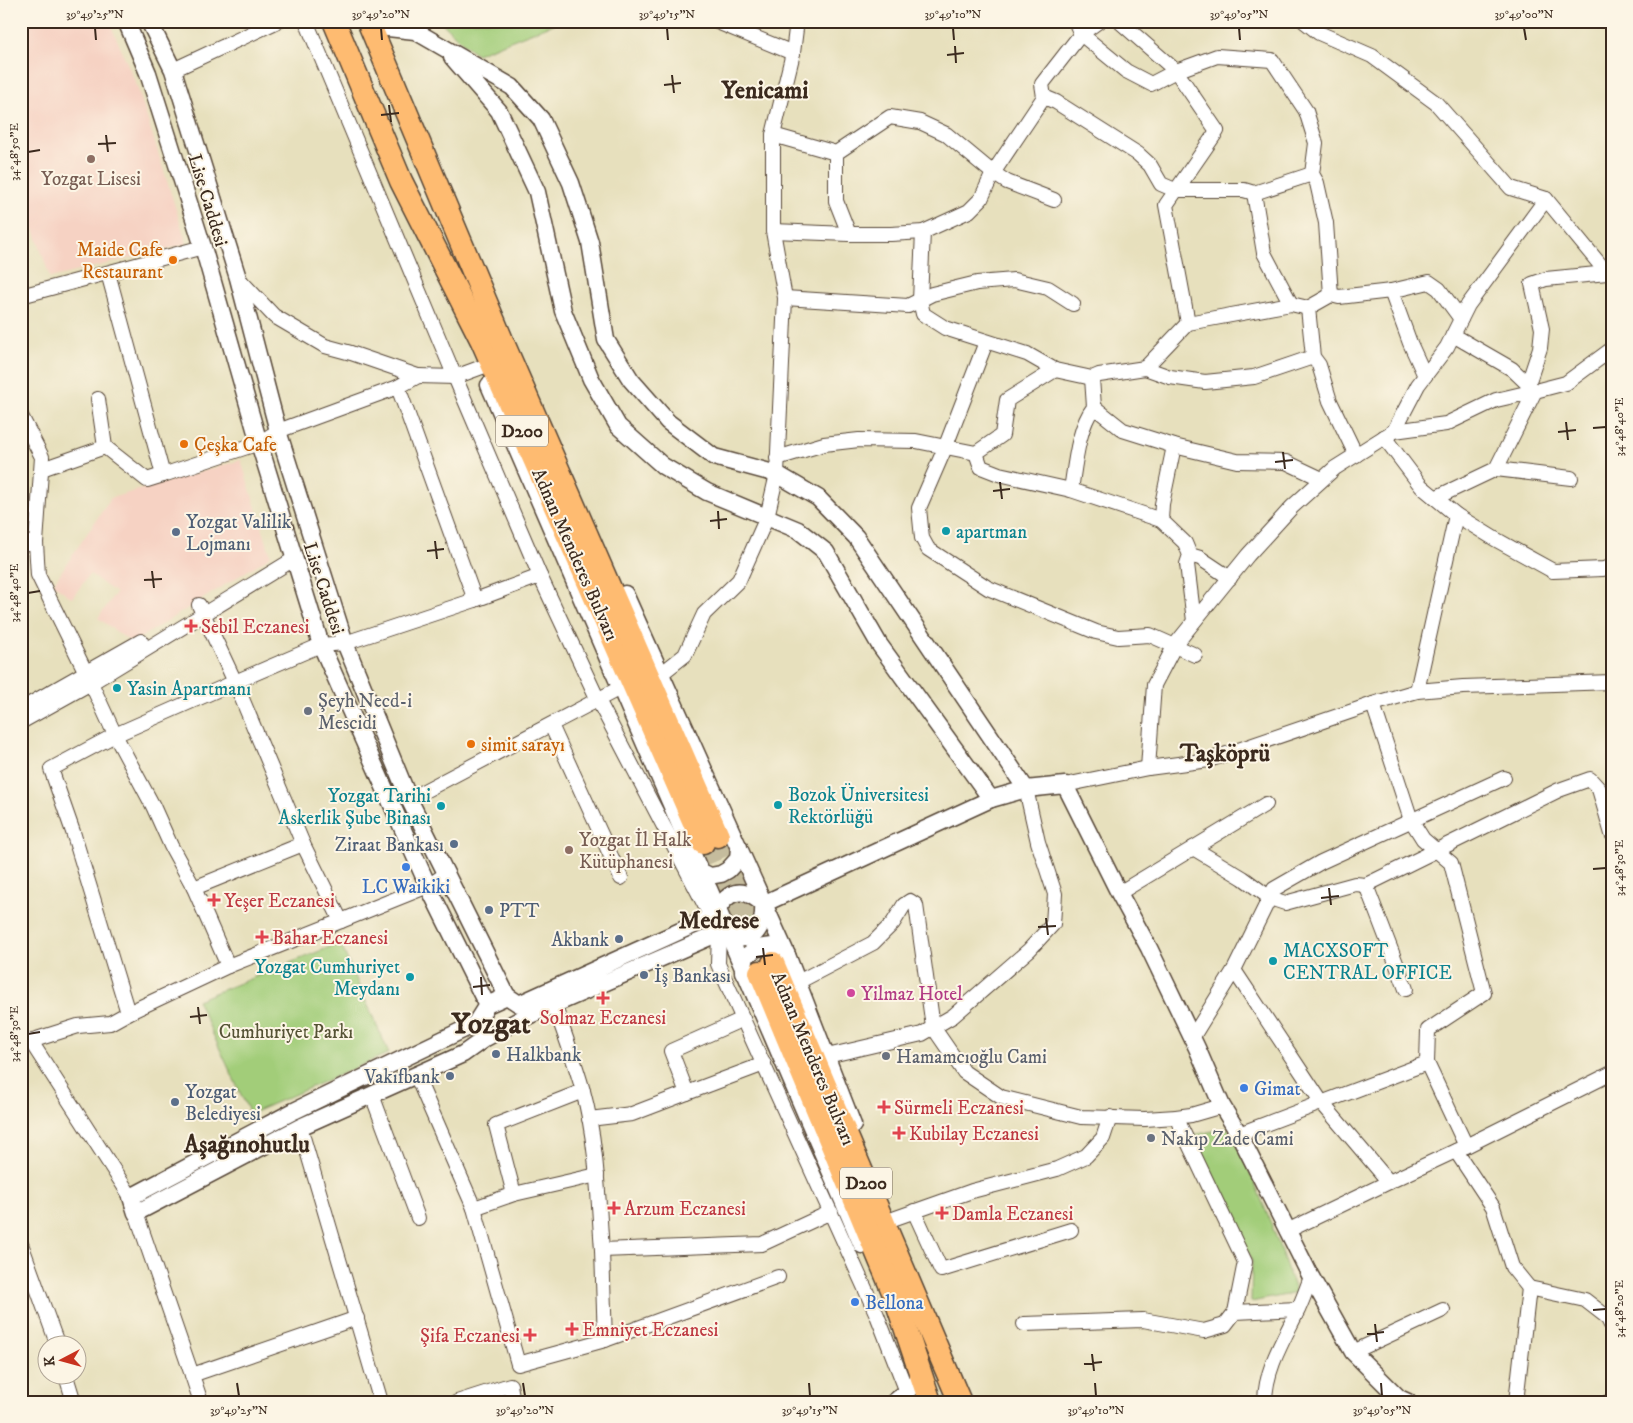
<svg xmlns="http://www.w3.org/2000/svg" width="1633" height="1423" viewBox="0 0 1633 1423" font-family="'IM FELL DW Pica',serif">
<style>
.built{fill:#f6d2c3}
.green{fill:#a2cd79;stroke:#6e7c4c}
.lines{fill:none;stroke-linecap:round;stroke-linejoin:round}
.trunk-tunnel{stroke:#c5bc9d;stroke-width:22;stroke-dasharray:22 11;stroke-linecap:butt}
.minor-casing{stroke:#554536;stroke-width:16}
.tertiary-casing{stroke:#554536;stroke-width:19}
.trunk-casing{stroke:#554536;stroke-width:25}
.minor{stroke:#fff;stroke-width:14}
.tertiary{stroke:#fff;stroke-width:16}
.trunk{stroke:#febb71;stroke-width:22}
.ticks{fill:none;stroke:#3b2a1e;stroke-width:2}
.education-dot{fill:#8d6e63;stroke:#fcf5e5;stroke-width:2}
.food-dot{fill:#e8710a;stroke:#fcf5e5;stroke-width:2}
.culture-dot{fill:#0f9aa8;stroke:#fcf5e5;stroke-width:2}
.service-dot{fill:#5c6f8a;stroke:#fcf5e5;stroke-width:2}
.health-dot{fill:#e0444e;stroke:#fcf5e5;stroke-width:2}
.worship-dot{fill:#6b7280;stroke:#fcf5e5;stroke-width:2}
.shop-dot{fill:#3f7fe0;stroke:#fcf5e5;stroke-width:2}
.hotel-dot{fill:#d1479c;stroke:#fcf5e5;stroke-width:2}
.labels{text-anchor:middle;stroke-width:4;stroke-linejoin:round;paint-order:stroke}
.shield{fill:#fcf5e5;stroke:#75675a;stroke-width:1}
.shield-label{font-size:18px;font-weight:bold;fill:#3b2a1e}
.education-label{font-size:19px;fill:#785e54;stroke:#fcf5e5}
.street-label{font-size:19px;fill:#3b2a1e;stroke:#fcf5e5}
.food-label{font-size:19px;fill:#c56008;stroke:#fcf5e5;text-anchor:start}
.service-label{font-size:19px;fill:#4e5e75;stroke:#fcf5e5;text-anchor:start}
.culture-label{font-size:19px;fill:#0d838f;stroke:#fcf5e5;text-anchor:start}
.health-label{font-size:19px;fill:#be3a42;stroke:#fcf5e5;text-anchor:start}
.worship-label{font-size:19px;fill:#5b616d;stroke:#fcf5e5;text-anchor:start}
.shop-label{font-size:19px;fill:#366cbe;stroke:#fcf5e5;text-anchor:start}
.hotel-label{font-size:19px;fill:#b23c85;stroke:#fcf5e5;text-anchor:start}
.park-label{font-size:19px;fill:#555335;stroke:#fcf5e5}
.district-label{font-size:24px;font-weight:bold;fill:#3b2a1e;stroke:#fcf5e5}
.town-label{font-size:29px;font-weight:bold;fill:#3b2a1e;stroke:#fcf5e5}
.neatline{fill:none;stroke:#3b2a1e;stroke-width:2}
.ticks-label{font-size:12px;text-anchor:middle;fill:#3b2a1e}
</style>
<rect width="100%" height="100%" fill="#fcf5e5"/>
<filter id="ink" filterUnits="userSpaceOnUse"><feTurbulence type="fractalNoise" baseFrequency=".02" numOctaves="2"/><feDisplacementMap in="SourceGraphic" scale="10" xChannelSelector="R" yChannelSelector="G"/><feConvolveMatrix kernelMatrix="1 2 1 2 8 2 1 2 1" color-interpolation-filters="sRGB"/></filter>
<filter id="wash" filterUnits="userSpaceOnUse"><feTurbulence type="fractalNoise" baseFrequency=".0096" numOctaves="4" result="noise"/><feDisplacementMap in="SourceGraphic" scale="20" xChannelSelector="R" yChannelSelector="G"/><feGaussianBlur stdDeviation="1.12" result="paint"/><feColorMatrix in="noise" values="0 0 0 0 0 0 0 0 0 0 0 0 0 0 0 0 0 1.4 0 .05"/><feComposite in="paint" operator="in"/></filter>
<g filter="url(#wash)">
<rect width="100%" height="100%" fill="#e7e0bd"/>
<g class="built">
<polygon points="21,21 109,21 137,86 187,244 50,278 21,190"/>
<polygon points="241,460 271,556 132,643 98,618 116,593 90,574 72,598 53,584 111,498"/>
</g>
<g class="green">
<polygon points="440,21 561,21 477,54 464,44"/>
<circle cx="741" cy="915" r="13"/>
<polygon points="340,943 389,1053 250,1114 197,1000"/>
<polygon points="1228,1128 1254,1181 1272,1226 1296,1293 1251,1302 1252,1261 1188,1136"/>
</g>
</g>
<g filter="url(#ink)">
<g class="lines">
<g class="trunk-tunnel">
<polyline points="718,836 773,963"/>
<polyline points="703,843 760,972"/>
</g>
<g class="minor-casing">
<g id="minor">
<polyline points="306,21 455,377 418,376"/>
<polyline points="715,21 793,53"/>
<polyline points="1075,21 1081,34 1126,71 1151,84 1176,71 1217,56 1272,60 1306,111 1316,143 1312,174 1317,183 1326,223 1331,295"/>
<polyline points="1119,21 1176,71 1217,131 1166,205 1188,323"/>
<polyline points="1304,21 1319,33 1372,56 1436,103 1511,188 1546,199 1607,273 1612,274"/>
<polyline points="173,70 278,21"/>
<polyline points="1044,97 1056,102 1138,154 1150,165 1161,184 1175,190 1244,190 1254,193 1312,174"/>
<polyline points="773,135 836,153 890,117 920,122 946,134 993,173 1007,182 1054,200"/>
<polyline points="836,153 836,201 849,234"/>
<polyline points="1254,193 1264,253 1291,304"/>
<polyline points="773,231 849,234 891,234 923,232 969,211 981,199 993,173 1044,97 1042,84 1081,34 1099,21"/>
<polyline points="923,232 920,300 923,314 945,328 1027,354 1055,370 1092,378 1099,375 1145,368 1170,377 1205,382 1254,377 1313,357"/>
<polyline points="108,273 163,475 259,443 278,431 398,387"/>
<polyline points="238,278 274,316 325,346 351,353 418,376 398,387 475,600 540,576 598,700 711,917"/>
<polyline points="1391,291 1410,343 1425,376"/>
<polyline points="21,296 203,247"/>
<polyline points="785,298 908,306 932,294 977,283 1014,280 1048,288 1073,304"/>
<polyline points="1308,308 1313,357 1319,365 1330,401 1356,455"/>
<polyline points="1453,335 1512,369 1535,391 1566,383 1612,349"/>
<polyline points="986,342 945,448 919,508 922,538 928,549 988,588 1096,632 1118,637 1150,635 1195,655"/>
<polyline points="482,367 455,377 540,576"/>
<polyline points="1145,368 1188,323 1291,304 1308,308 1331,295 1339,297 1391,291 1429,282 1439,289 1461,319"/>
<polyline points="1528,384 1540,348 1542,329 1532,284 1546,279 1607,273"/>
<polyline points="98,399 105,447"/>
<polyline points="1094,407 1123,430 1174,446 1237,461 1286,462 1322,479"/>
<polyline points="21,416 42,457 36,543"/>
<polyline points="1394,431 1446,424 1496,400 1535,391"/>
<polyline points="1384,437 1421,486 1456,515"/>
<polyline points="976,453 981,467 999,474 1071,490 1161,520 1185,543 1190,555 1187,564 1194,621"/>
<polyline points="777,458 824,444 859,440 916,441 976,453 1002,435 1007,400 1055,370"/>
<polyline points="42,469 105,447 147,480 163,475"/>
<polyline points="1496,469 1571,478"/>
<path d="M1071,490C1075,465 1078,427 1094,407L1092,378"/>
<polyline points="1435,498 1496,469 1535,391"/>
<polyline points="1161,520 1162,504 1174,446"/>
<polyline points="21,543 36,543 38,575 91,683 115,735 51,769 73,832 128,1013 110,1023 78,1026 21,1044"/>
<polyline points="1190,555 1200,558 1230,578"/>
<polyline points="1612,567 1603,569 1553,571 1495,539 1456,515 1417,691 1463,687 1612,682"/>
<polyline points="661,674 685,655 704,614 739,580 767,517 777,474 785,298 773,231 773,135 793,53 797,21"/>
<polyline points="1417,691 1373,704 1209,760 1148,768 1154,685 1175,645 1248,555 1292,507 1335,468 1394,431 1418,385 1447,347 1468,305 1546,199"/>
<polyline points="1373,704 1411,820 1423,839 1451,863 1484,993 1428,1030 1427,1063 1466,1146"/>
<polyline points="21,709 141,641"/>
<polyline points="21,722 91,683 294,559"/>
<polyline points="551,725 621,878"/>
<polyline points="1065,785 1148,768"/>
<polyline points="409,799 620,688"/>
<polyline points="1193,848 1243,878 1270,898 1285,903 1355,884 1366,885 1559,790 1590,779 1599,789 1612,834"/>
<polyline points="1366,885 1406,989"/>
<polyline points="194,888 171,846 153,806 115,735 235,682 199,605"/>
<polyline points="1119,893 1266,804"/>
<polyline points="341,921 428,886 446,874"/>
<polyline points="719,933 718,964 877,1315 907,1392"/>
<polyline points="228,966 341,921 303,844 235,682 321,645 345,643 475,600"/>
<polyline points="1234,970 1322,1103 1389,1182 1287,1231"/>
<polyline points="798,982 873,943 893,923 904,905 910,901 916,905 933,1027 964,1072 1001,1097 1081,1117 1145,1119 1176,1117 1191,1115 1222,1106"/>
<path d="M554,1004C564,1033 575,1062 583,1091C597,1142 598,1197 602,1250"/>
<polyline points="128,1013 228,966 194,888 303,844"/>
<polyline points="743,1019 671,1051 687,1093 764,1064"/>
<polyline points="1192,1038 1234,970 1274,889 1321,862 1504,778"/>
<polyline points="30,1040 131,1197"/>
<polyline points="827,1056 922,1034 953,1016 1029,950 1053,924 1055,894 1038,842 1026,789"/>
<polyline points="416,1075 474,1208 518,1364 605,1340 602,1250 762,1244 831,1212"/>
<polyline points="372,1095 418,1218"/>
<polyline points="1176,1117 1245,1262 1235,1312"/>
<polyline points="589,1119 632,1114 687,1093"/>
<polyline points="300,1127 381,1402"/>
<polyline points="1239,1134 1427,1063"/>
<polyline points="1456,1151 1493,1207 1512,1267 1529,1288"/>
<polyline points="1389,1182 1466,1146 1612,1073"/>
<polyline points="514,1194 496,1125 583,1091"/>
<polyline points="474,1208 514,1194 597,1175"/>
<polyline points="914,1211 941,1270 1071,1230"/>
<polyline points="136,1213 192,1375"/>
<polyline points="890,1220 972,1191 1057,1169 1086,1156 1103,1138 1110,1117"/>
<polyline points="21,1244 58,1346"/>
<polyline points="1024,1324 1143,1320 1204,1331 1225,1325 1235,1312 1298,1309"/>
<polyline points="605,1340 778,1277"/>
<polyline points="1353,1352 1443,1310"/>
<polyline points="66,1376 74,1402"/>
<polyline points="201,1402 192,1375 357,1318"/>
<polyline points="457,1402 510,1385 513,1402"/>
<path d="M1265,1402C1265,1369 1284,1339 1298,1310C1303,1299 1307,1288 1311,1277"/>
<polyline points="1516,1402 1529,1288 1585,1300 1607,1317 1612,1327"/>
<polyline points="1608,1402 1612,1401"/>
</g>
</g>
<g class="tertiary-casing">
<g id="tertiary">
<polyline points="126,21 148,73 203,247 259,443 321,645 428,886 487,1005"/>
<polyline points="149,21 173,70 238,278 278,431 345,643 409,799 507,996"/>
<polyline points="370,26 415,31 512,87 541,119 571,183 590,242 606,340 631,380 668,422 714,457 777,474 818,498 856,537 1026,789"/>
<polyline points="452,57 499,111 537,192 563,311 591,379 618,426 663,466 707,492 798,530 826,552 879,644 991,799"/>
<polyline points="489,385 700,871 709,889 862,1245"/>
<polyline points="625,594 787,955 853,1125"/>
<polyline points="700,871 710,876 721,874 728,870 738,859 739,847"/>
<polyline points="763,904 991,799 1026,789 1065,785 1119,893 1149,948 1197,1048 1222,1106 1239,1134 1311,1277 1353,1352 1399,1398 1408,1402"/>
<polyline points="743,972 746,956 757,948 773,946 787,955"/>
<path d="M475,1024L294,1111L131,1197L136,1213L300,1127L463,1054L484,1039L521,1019L719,933C726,934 732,937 739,938C760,940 764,920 763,904C749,892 735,886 722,903C718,907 717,911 712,915C705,921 695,924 687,928L519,1004L507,996L487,1005L475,1024L484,1039"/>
<path d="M894,1402C904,1394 918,1384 920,1371"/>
</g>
</g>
<g class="trunk-casing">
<g id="trunk">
<polyline points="334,21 401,181 482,341 703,843"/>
<polyline points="368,21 504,345 718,836"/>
<polyline points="773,963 960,1402"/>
<polyline points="760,972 894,1294 930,1402"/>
</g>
</g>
<use href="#minor" class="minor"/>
<use href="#tertiary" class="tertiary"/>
<use href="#trunk" class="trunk"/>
</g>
</g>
<path class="ticks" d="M95,28L96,40M381,28L382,40M667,28L668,40M953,28L954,40M1239,28L1240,40M1524,28L1526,40M955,46L956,63M947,55L964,53M672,75L674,93M664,85L681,83M389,105L391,122M381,115L399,113M106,135L108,152M98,144L116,143M28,152L40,150M1566,422L1568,440M1593,428L1606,427M1558,432L1576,430M1283,452L1285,469M1275,462L1293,460M1000,482L1002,499M993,491L1010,489M718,511L719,529M710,521L727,519M435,541L437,559M427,551L444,549M152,571L154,588M144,580L162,579M28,593L40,591M1593,869L1606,868M1329,888L1331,905M1321,898L1339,896M1046,918L1048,935M1038,927L1056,926M763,948L765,965M756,957L773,955M481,977L482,995M473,987L490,985M198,1007L200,1024M190,1017L207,1015M28,1034L40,1032M1593,1310L1606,1309M1375,1324L1377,1342M1367,1334L1384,1332M1092,1354L1094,1371M1084,1364L1102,1362M237,1383L239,1396M523,1383L525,1396M809,1383L810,1396M1095,1383L1096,1396M1381,1383L1382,1396"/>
<g class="education-dot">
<circle cx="91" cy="159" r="5"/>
<circle cx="569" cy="850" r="5"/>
</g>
<g class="food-dot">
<circle cx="173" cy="260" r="5"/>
<circle cx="184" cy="444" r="5"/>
<circle cx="471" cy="744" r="5"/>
</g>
<g class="culture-dot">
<circle cx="946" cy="531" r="5"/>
<circle cx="117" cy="688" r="5"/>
<circle cx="778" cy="805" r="5"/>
<circle cx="441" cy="806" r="5"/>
<circle cx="1273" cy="961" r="5"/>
<circle cx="410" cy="977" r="5"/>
</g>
<g class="service-dot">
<circle cx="176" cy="532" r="5"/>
<circle cx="454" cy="844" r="5"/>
<circle cx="489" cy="910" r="5"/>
<circle cx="619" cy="939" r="5"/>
<circle cx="644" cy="975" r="5"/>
<circle cx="496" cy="1054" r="5"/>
<circle cx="450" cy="1076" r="5"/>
<circle cx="175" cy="1102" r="5"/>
</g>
<g class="health-dot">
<path d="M188.5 618.5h5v5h5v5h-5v5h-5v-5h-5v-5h5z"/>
<path d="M211.5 892.5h5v5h5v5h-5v5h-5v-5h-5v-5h5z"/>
<path d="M259.5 929.5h5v5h5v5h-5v5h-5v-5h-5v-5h5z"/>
<path d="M600.5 990.5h5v5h5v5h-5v5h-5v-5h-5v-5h5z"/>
<path d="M881.5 1099.5h5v5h5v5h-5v5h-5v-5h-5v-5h5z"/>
<path d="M896.5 1125.5h5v5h5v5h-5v5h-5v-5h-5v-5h5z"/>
<path d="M611.5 1200.5h5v5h5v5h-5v5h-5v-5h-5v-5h5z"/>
<path d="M939.5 1205.5h5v5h5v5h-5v5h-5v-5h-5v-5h5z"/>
<path d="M569.5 1321.5h5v5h5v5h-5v5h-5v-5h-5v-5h5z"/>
<path d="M527.5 1327.5h5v5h5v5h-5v5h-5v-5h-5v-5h5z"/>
</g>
<g class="worship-dot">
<circle cx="308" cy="711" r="5"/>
<circle cx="886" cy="1056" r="5"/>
<circle cx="1151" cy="1138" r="5"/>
</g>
<g class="shop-dot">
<circle cx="406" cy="867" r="5"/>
<circle cx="1244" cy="1088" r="5"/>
<circle cx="855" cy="1302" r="5"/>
</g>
<circle class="hotel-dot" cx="851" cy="993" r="5"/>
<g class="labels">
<g class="shield">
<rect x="496" y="415.5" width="52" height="31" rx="4"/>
<rect x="840" y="1167.5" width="52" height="31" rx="4"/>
</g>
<g class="shield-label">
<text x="522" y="437">D200</text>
<text x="866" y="1189">D200</text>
</g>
<g class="education-label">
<text x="91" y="185">Yozgat Lisesi</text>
<text x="579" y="846" text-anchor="start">Yozgat İl Halk<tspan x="579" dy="22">Kütüphanesi</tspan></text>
</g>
<g class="street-label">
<text transform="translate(209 200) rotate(73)" y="7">Lise Caddesi</text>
<text transform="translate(576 554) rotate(66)" y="7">Adnan Menderes Bulvarı</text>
<text transform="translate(325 588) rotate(72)" y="7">Lise Caddesi</text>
<text transform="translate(814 1058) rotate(67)" y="7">Adnan Menderes Bulvarı</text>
</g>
<g class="food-label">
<text x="163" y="256" text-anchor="end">Maide Cafe<tspan x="163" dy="22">Restaurant</tspan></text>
<text x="194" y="451">Çeşka Cafe</text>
<text x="481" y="751">simit sarayı</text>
</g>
<g class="service-label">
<text x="186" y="528">Yozgat Valilik<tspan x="186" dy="22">Lojmanı</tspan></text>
<text x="444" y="851" text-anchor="end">Ziraat Bankası</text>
<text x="499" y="917">PTT</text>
<text x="609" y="946" text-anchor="end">Akbank</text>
<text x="654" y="982">İş Bankası</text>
<text x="506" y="1061">Halkbank</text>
<text x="440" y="1083" text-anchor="end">Vakıfbank</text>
<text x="185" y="1098">Yozgat<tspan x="185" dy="22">Belediyesi</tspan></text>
</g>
<g class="culture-label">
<text x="956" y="538">apartman</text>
<text x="127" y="695">Yasin Apartmanı</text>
<text x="788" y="801">Bozok Üniversitesi<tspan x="788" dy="22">Rektörlüğü</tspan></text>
<text x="431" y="802" text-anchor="end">Yozgat Tarihi<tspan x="431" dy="22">Askerlik Şube Binası</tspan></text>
<text x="1283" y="957">MACXSOFT<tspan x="1283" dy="22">CENTRAL OFFICE</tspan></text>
<text x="400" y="973" text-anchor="end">Yozgat Cumhuriyet<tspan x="400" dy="22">Meydanı</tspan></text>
</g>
<g class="health-label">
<text x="201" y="633">Sebil Eczanesi</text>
<text x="224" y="907">Yeşer Eczanesi</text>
<text x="272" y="944">Bahar Eczanesi</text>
<text x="603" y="1024" text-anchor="middle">Solmaz Eczanesi</text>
<text x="894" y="1114">Sürmeli Eczanesi</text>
<text x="909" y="1140">Kubilay Eczanesi</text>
<text x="624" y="1215">Arzum Eczanesi</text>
<text x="952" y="1220">Damla Eczanesi</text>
<text x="582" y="1336">Emniyet Eczanesi</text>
<text x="520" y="1342" text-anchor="end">Şifa Eczanesi</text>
</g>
<g class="worship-label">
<text x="318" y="707">Şeyh Necd-i<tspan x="318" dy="22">Mescidi</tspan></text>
<text x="896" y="1063">Hamamcıoğlu Cami</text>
<text x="1161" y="1145">Nakıp Zade Cami</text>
</g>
<g class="shop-label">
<text x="406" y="893" text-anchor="middle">LC Waikiki</text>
<text x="1254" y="1095">Gimat</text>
<text x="865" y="1309">Bellona</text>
</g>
<g class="hotel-label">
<text x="861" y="1000">Yilmaz Hotel</text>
</g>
<g class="park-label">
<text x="286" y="1038">Cumhuriyet Parkı</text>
</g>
<g class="district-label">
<text x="765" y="98">Yenicami</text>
<text x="1225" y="761">Taşköprü</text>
<text x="719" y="928">Medrese</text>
<text x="247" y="1152">Aşağınohutlu</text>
</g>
<g class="town-label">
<text x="491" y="1033">Yozgat</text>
</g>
</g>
<rect width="1633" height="1423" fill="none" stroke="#fcf5e5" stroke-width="55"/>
<g transform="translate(62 1360) rotate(264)"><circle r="24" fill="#fcf5e5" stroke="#afa495"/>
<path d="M0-4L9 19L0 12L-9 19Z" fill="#c8321e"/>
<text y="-8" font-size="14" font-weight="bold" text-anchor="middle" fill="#3b2a1e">K</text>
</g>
<rect x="28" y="28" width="1578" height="1368" class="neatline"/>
<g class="ticks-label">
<text x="95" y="18">39°49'25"N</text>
<text x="381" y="18">39°49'20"N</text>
<text x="667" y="18">39°49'15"N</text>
<text x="953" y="18">39°49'10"N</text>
<text x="1239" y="18">39°49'05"N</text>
<text x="1524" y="18">39°49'00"N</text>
<text transform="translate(14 152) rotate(-90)" y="4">34°48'50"E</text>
<text transform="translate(1619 427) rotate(-90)" y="4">34°48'40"E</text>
<text transform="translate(14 593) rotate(-90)" y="4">34°48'40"E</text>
<text transform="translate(1619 868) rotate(-90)" y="4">34°48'30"E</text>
<text transform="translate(14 1034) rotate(-90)" y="4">34°48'30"E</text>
<text transform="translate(1619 1309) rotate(-90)" y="4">34°48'20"E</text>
<text x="239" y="1414">39°49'25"N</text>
<text x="525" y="1414">39°49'20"N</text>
<text x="810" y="1414">39°49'15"N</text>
<text x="1096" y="1414">39°49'10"N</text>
<text x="1382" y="1414">39°49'05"N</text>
</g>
</svg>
